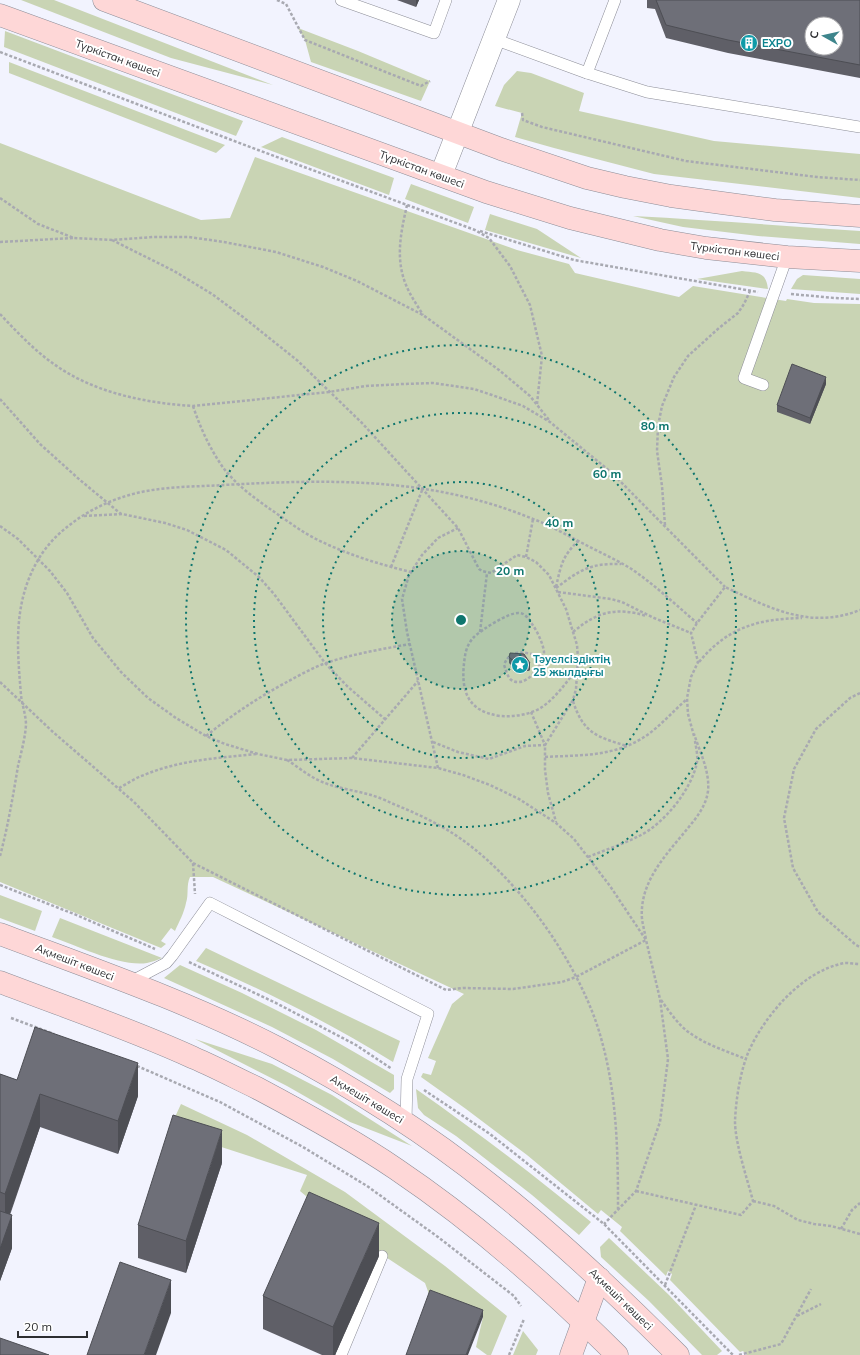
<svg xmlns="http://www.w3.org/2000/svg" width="860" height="1355" viewBox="0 0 860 1355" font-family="Mulish,sans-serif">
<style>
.green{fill:#c9d4b4}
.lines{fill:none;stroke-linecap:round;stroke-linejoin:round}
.lane-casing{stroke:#8c8d97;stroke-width:12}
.street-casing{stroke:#8c8d97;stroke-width:23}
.secondary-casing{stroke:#8c8d97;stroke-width:23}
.path{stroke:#a8a9b1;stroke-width:2.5;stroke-dasharray:3 2;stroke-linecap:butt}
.lane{stroke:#fff;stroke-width:11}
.street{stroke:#fff;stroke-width:22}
.secondary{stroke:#fed7d7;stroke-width:22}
.wall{fill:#5f5f67}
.shaded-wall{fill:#4d4e54}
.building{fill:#6e6f78;stroke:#4d4e54;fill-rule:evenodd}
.ring{fill:none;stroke:#0f766e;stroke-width:2;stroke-dasharray:2 4}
.labels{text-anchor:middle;stroke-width:4;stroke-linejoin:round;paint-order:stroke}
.culture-label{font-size:11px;font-weight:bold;fill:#0d838f;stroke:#fff;text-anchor:start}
.street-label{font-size:11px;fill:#2d2e31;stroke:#fff}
.centre{fill:#0f766e;stroke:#fff;stroke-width:2}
.ring-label{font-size:12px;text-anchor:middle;font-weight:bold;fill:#0f766e;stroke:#fff;stroke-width:4;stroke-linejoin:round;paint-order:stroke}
</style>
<rect width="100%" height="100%" fill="#f2f3fe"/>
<g class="green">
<polygon points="21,0 54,0 273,85 171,58"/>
<polygon points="298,28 358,51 430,81 421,101 311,62 305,40"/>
<polygon points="5,31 243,121 236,136 4,47"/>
<polygon points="9,62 225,145 216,153 9,73"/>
<polygon points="517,71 531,73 584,93 579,111 714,141 860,154 860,198 654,174 554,148 515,137 522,113 495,106 504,85"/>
<polygon points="282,137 394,178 389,195 261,147"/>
<path d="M0,143L201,220L230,218L255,157L517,250L569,264L575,273L679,297L693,286L786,301L787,299L814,303L860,304V1355H747L743,1351L740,1352L670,1280L672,1274L668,1271L666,1276L620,1231L622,1227L601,1210L598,1214L527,1155L466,1109L421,1077L423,1073L431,1075L436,1061L428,1058L452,1004L464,994L213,877H190C186,886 189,894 186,903C184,913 179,922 175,931L171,928L161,941L166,944L161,948L0,882Z"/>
<polygon points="411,184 474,207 468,223 405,199"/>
<polygon points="490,214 537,229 581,258 485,230"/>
<path d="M633,216C709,220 784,226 860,231V244L758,236L683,227Z"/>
<path d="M742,271C757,273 766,271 768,289L697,279Z"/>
<polygon points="803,275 860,279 860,294 791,289 797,279"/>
<polygon points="0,895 42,911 35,931 0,918"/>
<path d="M60,918L162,958C157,960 152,962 147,963C120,967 78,946 52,937Z"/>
<path d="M206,948L400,1041L393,1062C330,1023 264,990 196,961Z"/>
<polygon points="180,965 242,993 316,1030 394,1075 394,1089 390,1093 333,1059 272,1027 164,978"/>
<polygon points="195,1039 272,1064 332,1095 412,1146 350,1122 287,1086"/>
<path d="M416,1089C476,1131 534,1175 591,1222L579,1235L532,1195L456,1136L424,1115L418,1108Z"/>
<polygon points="181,1104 247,1135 345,1192 445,1266 507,1316 491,1355 487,1355 476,1347 483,1317 430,1297 425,1283 351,1234 300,1191 307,1175 169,1130"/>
<polygon points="609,1238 669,1295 722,1351 717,1355 702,1355 649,1301 601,1257 600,1247"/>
<polygon points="523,1331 538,1350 536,1355 513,1355"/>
</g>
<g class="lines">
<g class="lane-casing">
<g id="lane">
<polyline points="341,0 434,33 446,0"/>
<polyline points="494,39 587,73 647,92 860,127"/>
<polyline points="587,73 615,0"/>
<polyline points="763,385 744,378 787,257"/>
<polyline points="130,982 166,963 172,956 210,903 428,1014 407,1079 406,1123"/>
<polyline points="341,1355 382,1256"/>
</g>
</g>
<g class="street-casing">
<polyline id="street" points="441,175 509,0"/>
</g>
<g class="secondary-casing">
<g id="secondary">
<polyline points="104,0 501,149 587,178 625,187 671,196 722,203 775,210 860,216"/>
<polyline points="0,15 486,192 570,218 660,240 706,248 787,257 860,261"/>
<path d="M0,934C93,969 189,1002 278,1048C353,1087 426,1133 492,1186C558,1238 619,1296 678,1355"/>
<path d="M0,982C65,1007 131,1029 194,1058C215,1067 236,1078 257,1088C304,1113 352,1139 396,1169C476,1223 549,1287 617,1355"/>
<polyline points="571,1355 599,1278"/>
</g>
</g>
<g class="path">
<polyline points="277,0 286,4 305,40 421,86 430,81"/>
<polyline points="0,52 258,150 475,230 489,238 510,266 530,305 542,356 537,404"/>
<polyline points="522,113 523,120 542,127 686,161 817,177 860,180"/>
<polyline points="0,198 38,224 74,238 112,240 153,237 189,237 224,242 276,252 323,267 357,281 423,315 499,370 530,396 549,420"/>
<path d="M407,205C401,232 395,258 406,285C410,295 417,305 423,315"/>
<polyline points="480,231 574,260 758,292"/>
<polyline points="112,240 174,271 212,294 243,317 298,361 362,423 458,528 479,569 482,571 491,573 517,555 526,557 536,562 549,575 566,609 577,645 578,658 576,689 573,700 545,745 545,770 548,793 556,822"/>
<polyline points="0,242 73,238"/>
<polyline points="791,294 835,298 860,299"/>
<path d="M0,314C16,331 32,348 51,362C91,392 144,403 193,406L329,392L366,386L403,384L433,383L474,389L492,395L523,406L550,422L612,473L725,587"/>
<polyline points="0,399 40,444 80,480 121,514"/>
<path d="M193,406C200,427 209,447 222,466C234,483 253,497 270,509C285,519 300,531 316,539C346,554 378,564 411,572"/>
<polyline points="84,516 122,514 165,523 187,530 226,550 259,577 274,594 325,663 347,686 386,720"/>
<polyline points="665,525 662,486 657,451 658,426 662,406 674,377 688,356 719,328 738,313 744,304 750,291"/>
<polyline points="0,526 18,539 50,571 67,593 93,638 121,672 148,698 176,718 206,736 225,744 258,754 287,760 352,758 438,768 463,775 490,785 519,799 556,823 574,839 610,886 646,940 660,999 668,1059 660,1122 636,1191 604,1224"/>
<polyline points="526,557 533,519"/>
<polyline points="391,567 423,488"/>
<path d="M556,587C561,565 562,557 578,541"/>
<path d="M556,588C580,570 590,563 621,564"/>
<polyline points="558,592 611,599 622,602 654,618 691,633"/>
<polyline points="480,632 487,573"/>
<path d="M573,632C598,611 616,607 647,616"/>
<path d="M543,656C528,654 511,646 504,665C506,670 507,675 510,679C524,691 544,665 544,652C543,643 537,631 532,624C529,619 525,613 519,613C509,612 481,630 474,637C469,642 466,649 465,656C460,688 465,711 500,716C513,717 527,715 539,709C554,700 566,683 576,670"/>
<path d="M699,662C728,627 758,619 802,618"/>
<polyline points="0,682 53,732 134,802 193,863 195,894"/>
<polyline points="860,693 850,698 816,729 794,769 784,818 793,868 818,912 856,945 860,947"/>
<path d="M573,701C583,733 597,737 627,746"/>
<path d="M206,736C232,715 256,699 285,683C298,676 312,668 326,663C353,654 382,649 410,644"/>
<path d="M694,736L688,714L687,698L691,677L698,662L691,633L697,623L725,587C770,608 810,630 860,610"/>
<polyline points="433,742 458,752 489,759 525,746 545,745 531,712"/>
<path d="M545,757C578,755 611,757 641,739C658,729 672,712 687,699"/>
<polyline points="352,758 418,681"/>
<path d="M287,760C297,766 307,775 318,780C334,788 354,790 371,795C378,797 385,800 391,803C411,811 431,820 449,831C515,871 581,965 601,1038C617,1094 618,1152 618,1209"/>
<polyline points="438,768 407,632 402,599 409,575 422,555 438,538 458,528"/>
<path d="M119,788C127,784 135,778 144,775C180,760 218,758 257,754"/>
<path d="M0,856C8,826 13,796 18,766C21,753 25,739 26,725C26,715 22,705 21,695C17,647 13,603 38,560C55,530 91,507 123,497C155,486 191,487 224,485C332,479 432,477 533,519C552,526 570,537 588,546C603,554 619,561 633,570C656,586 676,605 697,623"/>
<path d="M588,857C605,850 623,844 639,836C664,824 692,789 697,762C698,756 696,747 695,741"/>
<path d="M193,863L446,990L463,988L513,989L562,982L576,977L646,940C645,933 643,926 642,919C639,882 666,855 688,828C697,817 706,806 708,791C710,772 700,752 694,734"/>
<polyline points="0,885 74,914 155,949"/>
<polyline points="189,962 276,1003 356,1045 392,1069"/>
<path d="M661,1000C669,1011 677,1023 687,1031C704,1044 726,1051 746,1059"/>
<polyline points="11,1018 54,1034"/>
<polyline points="137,1066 220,1102 303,1147 367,1186 438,1237 514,1296 521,1306"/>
<polyline points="424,1090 490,1134 604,1224 733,1355"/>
<path d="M636,1191L741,1215L753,1201C747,1178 735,1143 735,1121C736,1099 740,1073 748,1053C764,1016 803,970 845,963C850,963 855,964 860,964"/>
<polyline points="753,1201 774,1206 798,1220 814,1224 831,1226 860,1234"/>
<polyline points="841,1229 852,1210 860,1203"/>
<polyline points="665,1285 696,1205"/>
<polyline points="797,1316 821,1304"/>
<polyline points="509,1355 524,1319"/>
<polyline points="739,1355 781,1344 811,1289"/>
</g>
<use href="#lane" class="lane"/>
<use href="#street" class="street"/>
<use href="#secondary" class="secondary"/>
</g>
<g class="wall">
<polygon points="397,0 419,0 416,7"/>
<polygon points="647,0 860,0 860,78 728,53 666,38 655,9 647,8"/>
<polygon points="826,384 810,424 777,412 777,405"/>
<polygon points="509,657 530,663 530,669 529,671 517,671 509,663"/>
<polygon points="0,1074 17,1080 138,1096 118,1154 40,1127 10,1215 12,1248 0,1281"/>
<polygon points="222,1163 186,1273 138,1258 138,1225"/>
<polygon points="379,1256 335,1355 322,1355 263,1329 263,1296"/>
</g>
<g class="shaded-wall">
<polygon points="416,0 419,0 416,7"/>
<polygon points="826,377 826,384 810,424 810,418"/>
<polygon points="530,663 530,669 529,671 529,664"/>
<polygon points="138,1063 138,1096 118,1154 118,1121"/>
<polygon points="40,1094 40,1127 5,1227 5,1194"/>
<polygon points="222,1130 222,1163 186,1273 186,1241"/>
<polygon points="12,1215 12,1248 0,1281 0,1249"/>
<polygon points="379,1223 379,1256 335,1355 333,1355 333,1327"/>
<polygon points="171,1280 171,1313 156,1355 144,1355"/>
<polygon points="483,1310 483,1317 468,1355 466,1355"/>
</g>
<g class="building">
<path d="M656,0H860V65L728,40L666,25ZM812,24H836V48H812Z"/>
<polygon points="792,364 826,377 810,418 777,405"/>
<polygon points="510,653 524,654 530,663 529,664 517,664 509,657"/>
<polygon points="35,1027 138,1063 118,1121 40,1094 5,1194 0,1192 0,1074 17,1080"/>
<polygon points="173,1115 222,1130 186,1241 138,1225"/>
<polygon points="309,1192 379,1223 333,1327 263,1296"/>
<polygon points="0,1211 12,1215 0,1249"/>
<polygon points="120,1262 171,1280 144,1355 87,1355"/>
<polygon points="430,1290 483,1310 466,1355 406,1355"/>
<polygon points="0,1338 49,1355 0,1355"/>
</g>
<circle cx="461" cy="620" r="69" fill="#0f766e" fill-opacity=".12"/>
<g class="ring">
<circle cx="461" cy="620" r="69"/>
<circle cx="461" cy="620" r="138"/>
<circle cx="461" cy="620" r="207"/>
<circle cx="461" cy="620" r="275"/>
</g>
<defs>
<g id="building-disc" transform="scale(0.9)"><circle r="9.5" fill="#0f9aa8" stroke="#fff"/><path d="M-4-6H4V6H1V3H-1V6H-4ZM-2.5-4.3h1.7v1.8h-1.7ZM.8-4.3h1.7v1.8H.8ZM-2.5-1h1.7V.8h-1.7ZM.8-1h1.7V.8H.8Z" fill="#fff"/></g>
<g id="sight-disc" transform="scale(0.9)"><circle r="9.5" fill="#0f9aa8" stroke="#fff"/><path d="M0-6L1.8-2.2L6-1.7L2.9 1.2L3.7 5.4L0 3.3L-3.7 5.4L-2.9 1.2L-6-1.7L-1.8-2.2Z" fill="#fff"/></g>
</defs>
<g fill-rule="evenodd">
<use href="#building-disc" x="749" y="43"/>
<use href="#sight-disc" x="520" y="665"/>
</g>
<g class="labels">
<g class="culture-label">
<text x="762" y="47">EXPO</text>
<text x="533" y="663">Тәуелсіздіктің<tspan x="533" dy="13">25 жылдығы</tspan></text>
</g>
<g class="street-label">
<text transform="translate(118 58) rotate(20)" y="4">Түркістан көшесі</text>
<text transform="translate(422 169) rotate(20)" y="4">Түркістан көшесі</text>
<text transform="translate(735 251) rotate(7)" y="4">Түркістан көшесі</text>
<text transform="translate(75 962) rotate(21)" y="4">Ақмешіт көшесі</text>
<text transform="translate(367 1099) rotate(31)" y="4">Ақмешіт көшесі</text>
<text transform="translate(621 1299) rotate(44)" y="4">Ақмешіт көшесі</text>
</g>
</g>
<circle cx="461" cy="620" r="6" class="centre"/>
<g class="ring-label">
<text x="655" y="430">80 m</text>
<text x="607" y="478">60 m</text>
<text x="559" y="527">40 m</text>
<text x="510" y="575">20 m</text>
</g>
<g transform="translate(824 36) rotate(278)"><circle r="19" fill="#ffffff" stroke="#ababad"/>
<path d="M0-3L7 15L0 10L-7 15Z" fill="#3e858c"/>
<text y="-6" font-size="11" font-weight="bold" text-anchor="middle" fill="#2d2e31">С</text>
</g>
<path d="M18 1331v6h69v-6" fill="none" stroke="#2d2e31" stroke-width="2"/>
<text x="24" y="1331" font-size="12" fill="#2d2e31" stroke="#ffffff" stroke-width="3" paint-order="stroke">20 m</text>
</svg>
